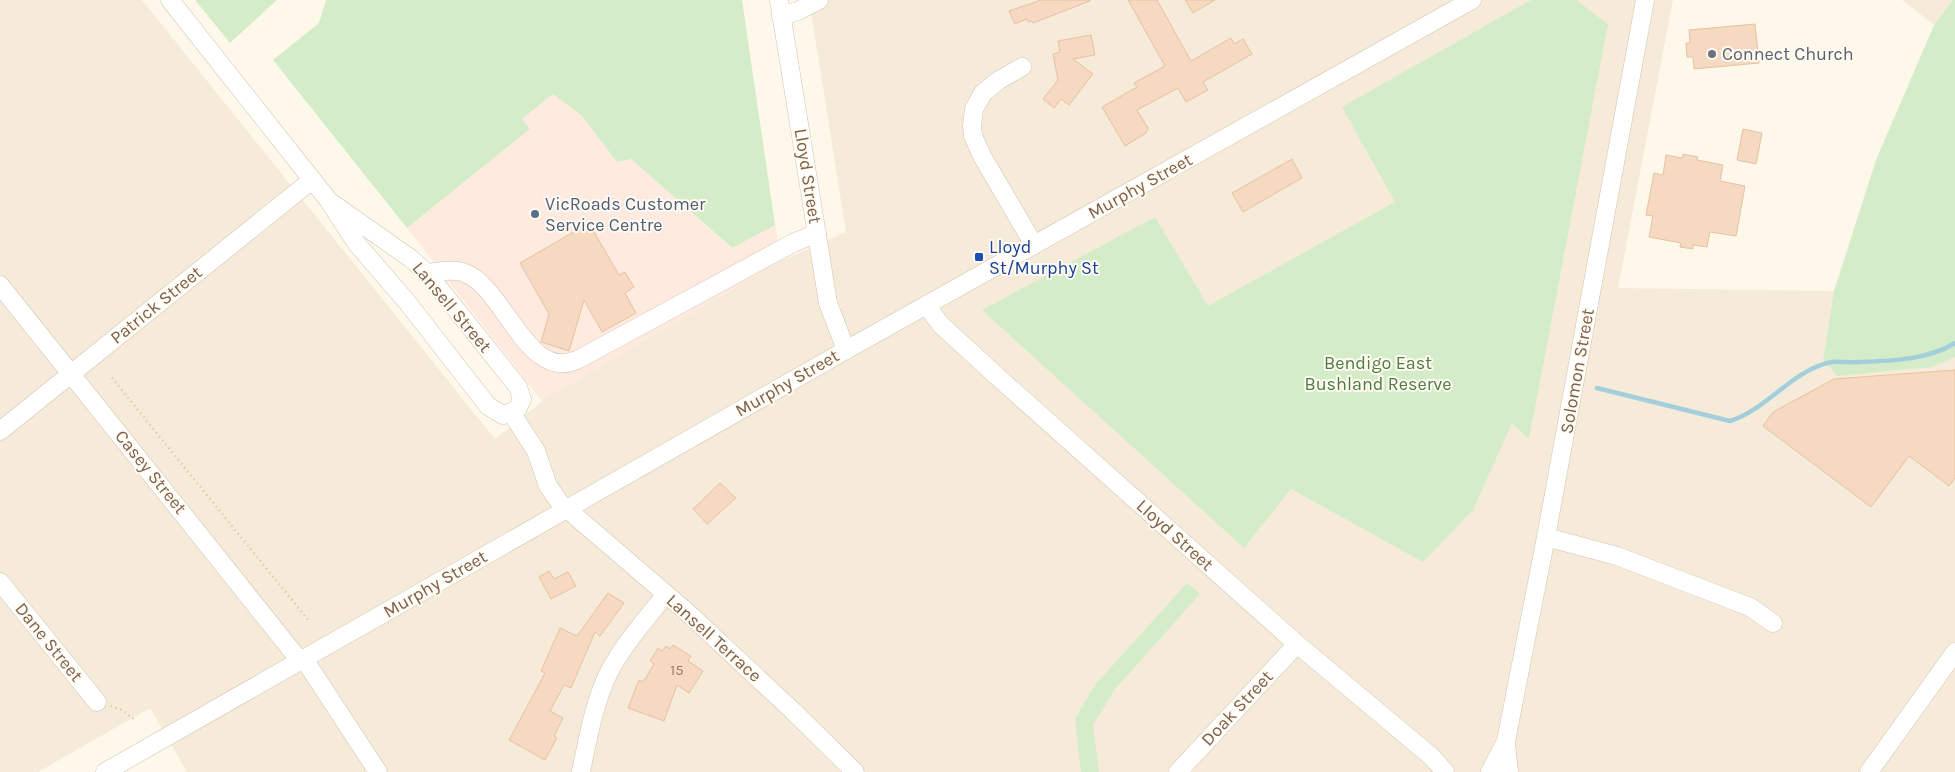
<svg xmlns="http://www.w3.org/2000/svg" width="1955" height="772" viewBox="0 0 1955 772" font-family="Karla,sans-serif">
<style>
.residential{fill:#f6ebd9}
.commercial{fill:#feeadf}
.green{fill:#d4edc8}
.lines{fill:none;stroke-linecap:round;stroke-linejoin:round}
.stream{stroke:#a3cfdc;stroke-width:4.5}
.building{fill:#f5d9c1;stroke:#e8c1a1}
.minor-casing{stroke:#d2c1af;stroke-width:19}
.path{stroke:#dbbda3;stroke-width:2.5;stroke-dasharray:1 4;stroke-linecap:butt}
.minor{stroke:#fff;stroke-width:18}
.worship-dot{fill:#6b7280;stroke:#fffbf3;stroke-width:2}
.service-dot{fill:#5c6f8a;stroke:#fffbf3;stroke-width:2}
.transit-dot{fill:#1a4fb4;stroke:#fffbf3;stroke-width:2}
.labels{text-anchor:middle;stroke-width:4;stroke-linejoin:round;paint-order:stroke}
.number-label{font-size:15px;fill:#9a7e68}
.worship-label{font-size:18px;fill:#5b616d;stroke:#fffbf3;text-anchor:start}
.street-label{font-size:18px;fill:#7b604b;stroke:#fffbf3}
.service-label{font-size:18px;fill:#4e5e75;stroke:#fffbf3;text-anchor:start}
.transit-label{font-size:18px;fill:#164399;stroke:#fffbf3;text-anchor:start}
.park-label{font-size:18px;fill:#4d7b40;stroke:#fffbf3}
</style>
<rect width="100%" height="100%" fill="#fef8eb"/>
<g class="residential">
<polygon points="0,0 142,0 495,439 549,396 781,261 846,232 809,0 1673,0 1618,288 1834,291 1823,359 1951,359 1955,357 1955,772 187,772 150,708 38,772 0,772"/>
<polygon points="1902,0 1953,0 1934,25"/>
</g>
<polygon class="commercial" points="553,94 582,116 617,162 631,159 731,248 775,225 781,261 542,401 407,228 530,129 522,119"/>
<g class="green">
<polygon points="195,0 277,0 230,43"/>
<polygon points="326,0 742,0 775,225 732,248 631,159 617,162 582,116 553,94 522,119 530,129 407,228 273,60 319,23"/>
<polygon points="1531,0 1576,0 1608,24 1529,439 1512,423 1473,510 1423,562 1291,489 1244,548 982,310 1155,217 1208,306 1395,202 1342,107"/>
<polygon points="1953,0 1955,0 1955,357 1932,367 1837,376 1823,359 1834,291 1876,160 1934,25"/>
<polygon points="1187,583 1200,594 1115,689 1093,725 1099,772 1081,772 1075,719 1095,685"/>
</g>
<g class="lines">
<path class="stream" d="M1597,388L1730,421C1767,410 1793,369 1832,362C1841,361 1850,363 1859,362C1890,361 1928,360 1955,343"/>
</g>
<g class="building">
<polygon points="1041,0 1090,0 1090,1 1033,23 1032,21 1028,22 1027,19 1015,24 1009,11"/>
<polygon points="1128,0 1157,0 1191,61 1231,38 1234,44 1243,39 1252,54 1203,82 1208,90 1186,102 1178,88 1137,110 1148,128 1146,133 1125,146 1102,107 1137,87 1134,83 1165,66"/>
<polygon points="1185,0 1215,0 1193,13"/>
<polygon points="1755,24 1759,63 1694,69 1693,57 1687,57 1686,43 1690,43 1689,30"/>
<polygon points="1091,35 1095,55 1073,59 1093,74 1069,105 1061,99 1054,108 1043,99 1058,80 1053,54 1060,52 1058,41"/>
<polygon points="1743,129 1762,133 1756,164 1737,160"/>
<polygon points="1683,154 1698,157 1697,160 1723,165 1720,181 1745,186 1736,236 1710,232 1707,247 1693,245 1693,249 1680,247 1681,243 1649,237 1653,216 1646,215 1654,173 1663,175 1666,155 1682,158"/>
<polygon points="1292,159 1302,178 1243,212 1232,193"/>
<polygon points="589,223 619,275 625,272 634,287 625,293 636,313 602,332 584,300 569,351 541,342 549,314 520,263"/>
<polygon points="1955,370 1955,478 1949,486 1909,456 1871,507 1763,426 1773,412 1834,379"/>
<polygon points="720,483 736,498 707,524 693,509"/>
<polygon points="549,571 554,579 568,572 576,586 551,599 539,577"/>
<polygon points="608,593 624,603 600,636 595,632 571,688 564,685 550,711 563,718 554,736 557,738 545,760 509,740 545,673 541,671 560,628 577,636"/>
<polygon points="673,645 691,656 688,661 703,671 689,693 677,685 664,721 628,708 639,680 643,682 654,664 650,661 658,648 662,651 666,646 670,649"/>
</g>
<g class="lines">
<g class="minor-casing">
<g id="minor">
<polyline points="170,0 329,201 357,244 407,302 488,406 503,415 517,410 522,399 518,387 427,273 410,258 329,201"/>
<polyline points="779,0 828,303 846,350"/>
<polyline points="781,16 798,11 819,0"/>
<polyline points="1022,67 999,80 983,93 974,109 972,126 973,136 982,156 1034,245"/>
<path d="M427,273C439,272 453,268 465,273C505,288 528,385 579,359L793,243L817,233"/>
<polyline points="0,285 300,661"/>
<polyline points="926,305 941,325 999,378 1297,644 1432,757 1445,772"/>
<polyline points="512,414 536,451 548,486 565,510"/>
<polyline points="0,431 312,180"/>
<polyline points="567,509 687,612 793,711 855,772"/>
<polyline points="1546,537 1617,556 1750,607 1773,623"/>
<polyline points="0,582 97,702"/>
<polyline points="304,659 378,772"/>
<polyline points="1506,744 1509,772"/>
<polyline points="105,772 846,350 1472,0"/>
<path d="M581,772C588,738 594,703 609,672C624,644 646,619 666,594"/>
<polyline points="1178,772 1297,644"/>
<polyline points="1490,772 1506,741 1546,537 1645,0"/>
<polyline points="1869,772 1955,652"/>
</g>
</g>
<g class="path">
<polyline points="112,378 309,621"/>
<polyline points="111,706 122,710 135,720"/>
</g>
<use href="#minor" class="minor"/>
</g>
<circle class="worship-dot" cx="1712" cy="54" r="5"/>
<circle class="service-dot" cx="535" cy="214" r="5"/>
<rect class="transit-dot" x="974" y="252" width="10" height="10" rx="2.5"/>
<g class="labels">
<g class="number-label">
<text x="677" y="675">15</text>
</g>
<g class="worship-label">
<text x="1722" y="60">Connect Church</text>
</g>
<g class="street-label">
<text transform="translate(808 176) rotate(81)" y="6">Lloyd Street</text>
<text transform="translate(1140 186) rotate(-29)" y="6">Murphy Street</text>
<text transform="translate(156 305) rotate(-39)" y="6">Patrick Street</text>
<text transform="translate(452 307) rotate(50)" y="6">Lansell Street</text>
<text transform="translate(1577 371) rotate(-80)" y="6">Solomon Street</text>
<text transform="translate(787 383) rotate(-30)" y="6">Murphy Street</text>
<text transform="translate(151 472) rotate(51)" y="6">Casey Street</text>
<text transform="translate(1175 535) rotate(42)" y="6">Lloyd Street</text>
<text transform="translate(435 584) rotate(-30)" y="6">Murphy Street</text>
<text transform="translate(714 638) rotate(42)" y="6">Lansell Terrace</text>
<text transform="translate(49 642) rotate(51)" y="6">Dane Street</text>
<text transform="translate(1237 708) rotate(-47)" y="6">Doak Street</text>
</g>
<g class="service-label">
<text x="545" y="210">VicRoads Customer<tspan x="545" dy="21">Service Centre</tspan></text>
</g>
<g class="transit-label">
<text x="989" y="253">Lloyd<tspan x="989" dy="21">St/Murphy St</tspan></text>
</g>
<g class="park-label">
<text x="1378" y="369">Bendigo East<tspan x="1378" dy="21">Bushland Reserve</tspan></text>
</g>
</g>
</svg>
